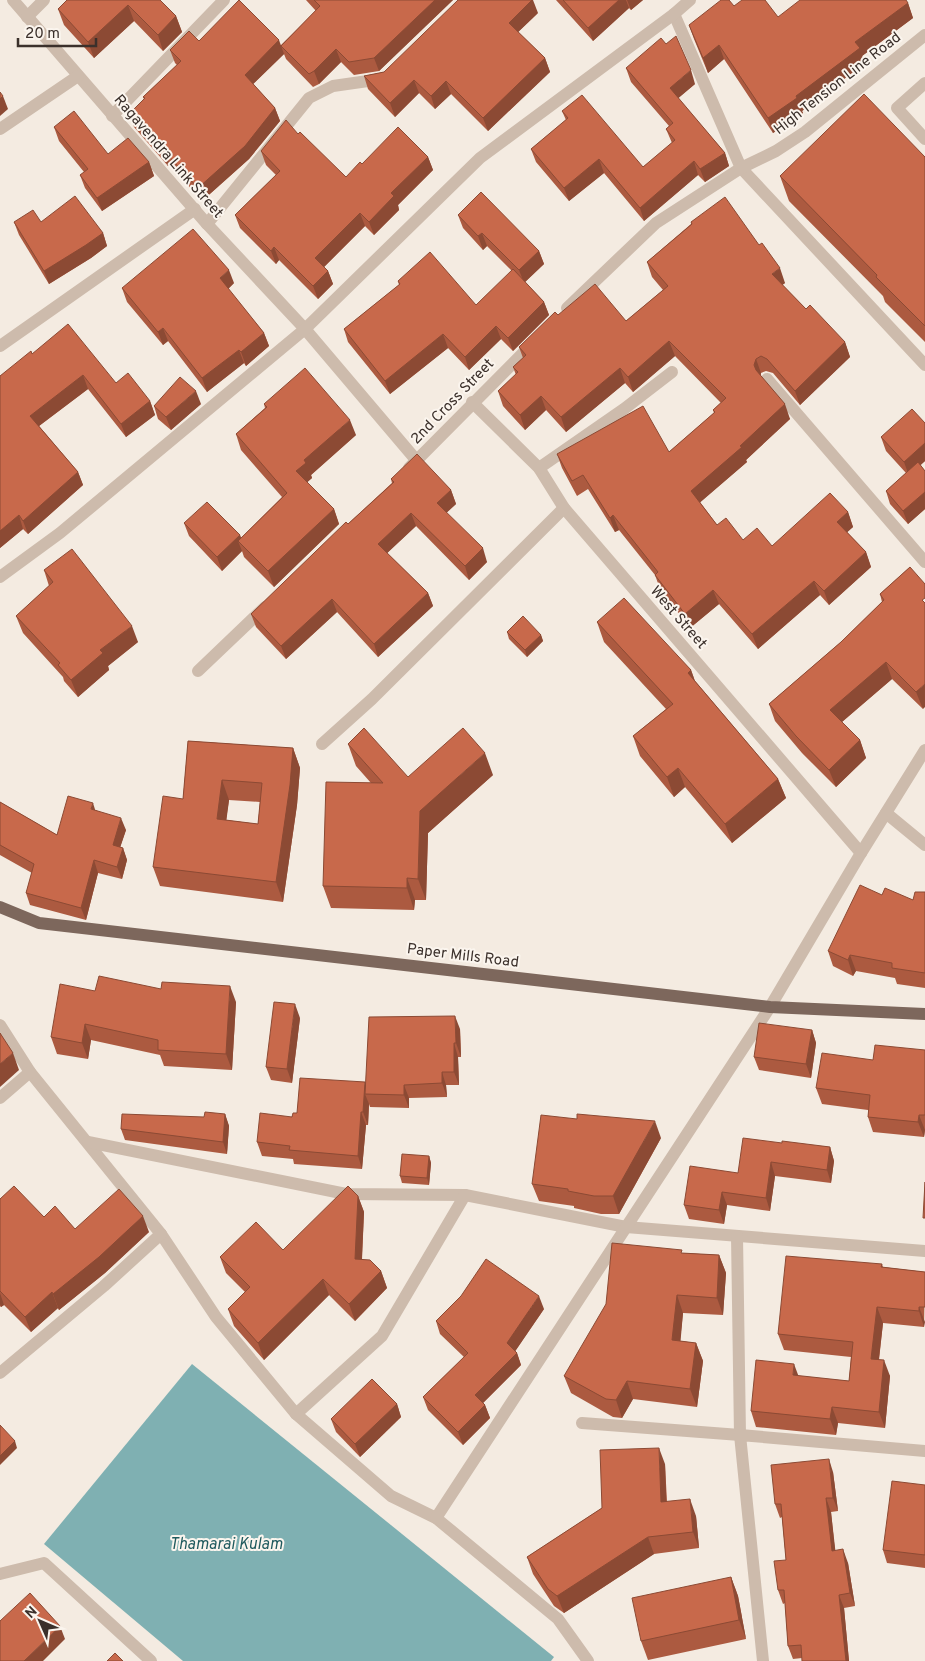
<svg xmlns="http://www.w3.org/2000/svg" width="925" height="1661" viewBox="0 0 925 1661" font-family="Overpass,sans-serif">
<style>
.water{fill:#7fb0b2}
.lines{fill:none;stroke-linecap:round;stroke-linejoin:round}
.minor{stroke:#cdbbac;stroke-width:12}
.major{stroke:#7d675c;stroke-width:12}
.wall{fill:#ac5a40;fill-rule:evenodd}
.shaded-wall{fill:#8c4a34}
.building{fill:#c8694b;stroke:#8c4a34;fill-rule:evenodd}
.labels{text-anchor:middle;stroke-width:4;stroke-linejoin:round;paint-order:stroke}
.street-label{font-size:15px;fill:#3b302b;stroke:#fbf5ee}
.water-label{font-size:16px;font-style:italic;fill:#1f5a5e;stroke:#fbf5ee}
</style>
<rect width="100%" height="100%" fill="#f4ebe1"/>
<polygon class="water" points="192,1364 554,1657 551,1661 183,1661 44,1544"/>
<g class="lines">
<g class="minor">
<polyline points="13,0 207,224 305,329 417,461"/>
<polyline points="674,14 741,168 925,365"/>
<polyline points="27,17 44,0"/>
<polyline points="925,83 897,108 925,139"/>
<polyline points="112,116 224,0"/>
<polyline points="0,129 78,76"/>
<polyline points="207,224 309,98 333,86 382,79"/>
<polyline points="567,308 656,223 741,168 776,151 805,132 925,35"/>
<polyline points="0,346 195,209"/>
<polyline points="767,379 925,562"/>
<polyline points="472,402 539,468 564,508 861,853"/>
<polyline points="409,468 534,342"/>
<polyline points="539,468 624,409 672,372"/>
<polyline points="0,577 60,533 305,329 480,158 674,14 690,0"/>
<polyline points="198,671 265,607"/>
<polyline points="322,744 372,699 564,508"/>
<polyline points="886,813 925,845"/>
<polyline points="0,1025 30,1072 161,1234 216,1317 296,1414 391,1496 436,1518"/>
<polyline points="0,1098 30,1072"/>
<polyline points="88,1142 346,1194 465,1195 626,1227 925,1251"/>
<polyline points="0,1373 104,1286 161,1234"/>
<polyline points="296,1414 382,1336 465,1195"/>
<polyline points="582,1423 740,1435 737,1236"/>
<polyline points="0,1574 44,1563 151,1661"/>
<polyline points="588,1661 558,1619 436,1518 770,1007 861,853 925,750"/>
<polyline points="763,1661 740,1435 925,1451"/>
</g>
<polyline class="major" points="0,907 39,923 770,1007 925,1014"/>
</g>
<g class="wall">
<polygon points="160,0 176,16 182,32 163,51 134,21 94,58 64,25 58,9"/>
<polygon points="306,0 453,0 379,71 354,75 341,62 319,84 313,87 286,59 284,54 253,84 275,108 280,121 249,159 202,201 170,165 168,166 134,127 129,114 144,99 143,97 177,65 175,63 170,50 199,41 281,45 316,11"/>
<polygon points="556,0 643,0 631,10 629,8 593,41"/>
<polygon points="908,3 913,18 862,56 865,63 802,111 803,113 773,133 724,59 708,73 694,39 689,25 734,6 778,17"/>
<polygon points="538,13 518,32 545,58 550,72 488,131 451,94 435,109 419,93 395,117 368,89 364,76 384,72"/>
<polygon points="626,68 695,84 678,98 725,153 729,166 705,182 698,175 644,221 604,173 569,201 536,162 531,149 566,120 562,111 643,167 672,143 666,129 669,126 631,82"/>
<polygon points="54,127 108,154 149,162 154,176 102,211 85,188 80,175 84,172 59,141"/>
<polygon points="298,134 346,177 362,164 428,157 433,170 398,205 399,210 374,235 365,226 324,267 328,271 333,284 318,299 279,260 276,264 240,228 235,215 276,175 266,165 261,151"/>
<polygon points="925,157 925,342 885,302 883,296 789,201 780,176"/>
<polygon points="458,215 539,251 544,264 525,282 544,302 549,315 513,351 501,339 469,370 448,348 390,394 348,342 344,329 399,285 398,281 476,305 512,271 487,246 483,250 463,228"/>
<polygon points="14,222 103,233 107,246 91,258 49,284 19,235"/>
<polygon points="691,222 785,283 782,285 806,309 845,342 850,357 800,405 773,373 766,371 761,373 761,376 790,419 746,460 747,462 700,502 717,525 743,540 772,546 848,512 853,527 847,532 866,552 871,567 829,605 820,595 758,649 719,604 690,628 660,589 655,575 619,530 615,532 588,489 577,496 562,468 557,454 669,452 714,413 713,410 721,403 675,356 633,392 625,383 566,432 546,410 525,430 503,406 498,391 516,375 513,367 523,358 519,347 558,315 626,321 663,290 652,277 647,262 691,224"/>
<polygon points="234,283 228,289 264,333 269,346 246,366 244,363 207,392 168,341 163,345 127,302 122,288"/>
<polygon points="32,354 116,383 150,401 155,415 126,437 88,389 39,426 78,472 83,485 28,534 23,529 0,548 0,376"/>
<polygon points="201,404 171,430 158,419 154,406"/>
<polygon points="264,404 356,435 311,475 312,478 307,482 334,509 339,524 274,587 244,557 242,551 222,571 189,536 184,523 240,535 241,538 282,497 241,450 236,434 265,408"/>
<polygon points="925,423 925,461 920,465 925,471 925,509 908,524 890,504 886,491 906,473 886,451 881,437"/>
<polygon points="391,479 451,490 456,504 446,513 487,562 469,580 416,526 387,553 428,593 433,606 378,657 337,612 286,659 256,627 251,614 392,483"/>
<polygon points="910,567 923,709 892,679 842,722 860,740 866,758 836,787 802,753 775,721 769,704 841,642 882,602 880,594"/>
<polygon points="44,570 138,642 108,666 109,670 78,697 64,681 63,677 23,633 16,616 49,586"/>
<polygon points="597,622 691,670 695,681 778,779 786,798 732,843 685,787 674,797 640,756 633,736 666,709 604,642"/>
<polygon points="507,632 541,635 543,641 527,657 509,639"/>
<path d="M188,741L293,748L300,768L297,805L283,902L160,886L153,867L183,799ZM229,800L260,802L258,824L226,820Z"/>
<polygon points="348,744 408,777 493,775 428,833 426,900 415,900 414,910 331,908 323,886 371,783 356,766"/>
<polygon points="0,802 57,835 96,810 126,830 120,847 123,848 127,860 122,879 98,873 86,920 30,905 26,893 32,873 0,855"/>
<polygon points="925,892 925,988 897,984 895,978 856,971 853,976 833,966 828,951 882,895 913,900"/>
<polygon points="161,989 236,1002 232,1070 164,1066 160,1055 91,1040 88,1059 57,1054 51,1037 95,991"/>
<polygon points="300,1018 292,1083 271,1080 266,1067"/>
<polygon points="460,1029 461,1057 458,1057 459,1085 446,1085 447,1097 409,1098 409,1108 370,1107 369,1104 368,1125 366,1125 362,1169 294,1164 293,1159 262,1156 257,1142 297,1113 366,1084"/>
<polygon points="812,1030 816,1043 811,1078 759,1070 754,1057"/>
<polygon points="925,1050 925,1130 924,1137 873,1132 868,1117 868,1110 822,1104 816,1088 873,1060"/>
<polygon points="225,1114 229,1126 227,1154 125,1140 121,1129"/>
<polygon points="661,1138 619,1214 601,1214 574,1208 574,1206 539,1201 532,1184"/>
<polygon points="782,1143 830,1147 834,1161 831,1183 775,1176 770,1211 727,1205 724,1224 689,1219 684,1205 738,1173"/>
<polygon points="429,1156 431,1163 429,1185 402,1183 400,1176"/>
<polygon points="358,1196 364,1212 362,1260 381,1271 387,1288 355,1321 329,1295 264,1360 234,1326 228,1309 245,1292 226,1273 220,1257 283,1250"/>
<polygon points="0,1199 44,1217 75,1229 149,1232 105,1273 59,1310 58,1308 31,1332 4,1305 1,1307 0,1306"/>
<polygon points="683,1253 719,1255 726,1273 723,1315 683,1313 680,1341 696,1343 703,1361 697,1407 633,1399 622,1418 613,1417 571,1393 564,1376"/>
<polygon points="882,1264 883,1267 925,1272 924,1327 883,1323 879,1360 890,1376 885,1428 838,1423 836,1435 756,1427 751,1411 798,1376 849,1381 851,1357 784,1350 778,1334"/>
<polygon points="544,1309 515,1351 517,1353 521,1365 483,1403 485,1405 490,1418 463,1445 428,1410 423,1397 464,1357 440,1334 436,1321"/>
<polygon points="397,1404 401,1417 360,1457 336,1432 331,1419"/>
<polygon points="665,1464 667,1502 696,1516 699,1548 654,1554 564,1613 554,1606 533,1574 527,1557 602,1508"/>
<polygon points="833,1472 838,1511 831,1512 835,1551 848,1563 855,1606 844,1608 849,1661 802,1661 802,1658 793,1659 788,1646 785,1603 783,1604 778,1590 786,1560 782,1517 780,1518 775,1504"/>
<polygon points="925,1485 925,1568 887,1563 883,1550"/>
<polygon points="731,1577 738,1596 746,1639 648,1660 641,1641"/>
</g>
<g class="shaded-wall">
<polygon points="435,0 453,0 379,71 374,58"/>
<polygon points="532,0 533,0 538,13 514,36 509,23"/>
<polygon points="619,0 626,0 629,8 593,41 588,28"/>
<polygon points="627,0 643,0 631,10"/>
<polygon points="908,3 913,18 862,56 865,63 802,111 803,113 773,133 768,118 796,96 855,42"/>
<polygon points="128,5 134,21 94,58 88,42"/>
<polygon points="176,16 182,32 163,51 158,35"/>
<polygon points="279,40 284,54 249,88 245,75"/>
<polygon points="719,45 724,59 708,73 703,58"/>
<polygon points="336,49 341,62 319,84 314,71"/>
<polygon points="545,58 550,72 488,131 483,118"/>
<polygon points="691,70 695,84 675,101 670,88"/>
<polygon points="414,80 419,93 395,117 390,103"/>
<polygon points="446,81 451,94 435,109 431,96"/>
<polygon points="3,96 8,109 0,116 0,99"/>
<polygon points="275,108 280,121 249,159 202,201 198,188"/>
<polygon points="165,152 170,165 168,166 163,154"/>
<polygon points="725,153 729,166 705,182 700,169"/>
<polygon points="428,157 433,170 398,205 399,210 374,235 369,222 391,193"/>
<polygon points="599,159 604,173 569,201 564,188"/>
<polygon points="694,161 698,175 644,221 640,208"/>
<polygon points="149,162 154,176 102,211 97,198"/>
<polygon points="360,213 365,226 320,271 315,258"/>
<polygon points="103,233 107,246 91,258 49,284 44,271"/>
<polygon points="482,233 487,246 483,250 478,236"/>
<polygon points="274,247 279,260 276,264 271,251"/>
<polygon points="539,251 544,264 524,283 519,270"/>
<polygon points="780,268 785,283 777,289 772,274"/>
<polygon points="229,270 234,283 225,292 220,278"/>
<polygon points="328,271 333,284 318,299 313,286"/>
<polygon points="544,302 549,315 513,351 508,338"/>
<polygon points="496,326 501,339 469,370 465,357"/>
<polygon points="163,328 168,341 163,345 158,332"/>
<polygon points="264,333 269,346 246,366 241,352"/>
<polygon points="443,334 448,348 390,394 385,381"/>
<polygon points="669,341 675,356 633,392 628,377"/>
<polygon points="845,342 850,357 800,405 795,391"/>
<polygon points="239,350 244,363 207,392 202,378"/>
<polygon points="756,359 761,373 759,380 754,365"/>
<polygon points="620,368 625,383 566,432 561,417"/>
<polygon points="83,375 88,389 35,429 30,416"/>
<polygon points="196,391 201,404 171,430 166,417"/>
<polygon points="541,396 546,410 525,430 520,415"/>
<polygon points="150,401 155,415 126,437 121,424"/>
<polygon points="785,404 790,419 746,460 747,462 696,506 691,491"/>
<polygon points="350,420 356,435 311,475 312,478 302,487 296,471 304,460"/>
<polygon points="925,443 925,461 909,476 904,462"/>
<polygon points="78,472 83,485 28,534 23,521"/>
<polygon points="451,490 456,504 442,517 437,503"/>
<polygon points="925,492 925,509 908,524 903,511"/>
<polygon points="334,509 339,524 274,587 268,571"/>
<polygon points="848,512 853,527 843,536 837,522"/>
<polygon points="411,513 416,526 383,557 378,544"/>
<polygon points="19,515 23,529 0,548 0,531"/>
<polygon points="613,515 619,530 615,532 610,518"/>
<polygon points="240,535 244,547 238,541 242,551 222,571 217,557"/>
<polygon points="483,548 487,562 469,580 465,566"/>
<polygon points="866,552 871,567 829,605 824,591"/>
<polygon points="814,581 820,595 758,649 752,634"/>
<polygon points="713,590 719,604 690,628 685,614"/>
<polygon points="428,593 433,606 378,657 374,644"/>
<polygon points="332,599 337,612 286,659 281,646"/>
<polygon points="132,626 138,642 108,666 109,670 78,697 71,680 100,650"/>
<polygon points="541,635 543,641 527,657 525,650"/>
<polygon points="886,662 892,679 836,727 830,710"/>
<polygon points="691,670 698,690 688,673"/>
<polygon points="925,684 925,707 923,709 916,692"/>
<polygon points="860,740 866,758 836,787 829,770"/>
<polygon points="293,748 300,768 297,805 283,902 276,882"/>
<polygon points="485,753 493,775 428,833 426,900 418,879 420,811"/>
<polygon points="678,768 685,787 674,797 667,777"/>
<polygon points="778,779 786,798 732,843 725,824"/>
<polygon points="222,780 229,800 224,839 217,819"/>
<polygon points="93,803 97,816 91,809"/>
<polygon points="121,818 126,830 117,857 113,845"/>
<polygon points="123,848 127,860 122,879 117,867"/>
<polygon points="94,860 98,873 86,920 81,908"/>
<polygon points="407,878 415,900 414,910 407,888"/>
<polygon points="850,955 856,971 853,976 848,960"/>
<polygon points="230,986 236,1002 232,1070 226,1054"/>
<polygon points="295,1004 300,1018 292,1083 287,1069"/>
<polygon points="455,1016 460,1029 461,1057 456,1043"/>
<polygon points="85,1024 91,1040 88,1059 82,1043"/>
<polygon points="812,1030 816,1043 811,1078 806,1064"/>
<polygon points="454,1043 458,1057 459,1085 454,1072"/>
<polygon points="13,1053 19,1070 0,1087 0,1064"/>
<polygon points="442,1072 446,1085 447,1097 442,1083"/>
<polygon points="365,1082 369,1094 365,1094 369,1104 368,1125 363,1112"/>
<polygon points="404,1085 409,1098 409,1108 404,1095"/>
<polygon points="361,1112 366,1125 362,1169 358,1156"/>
<polygon points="225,1114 229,1126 227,1154 223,1142"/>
<polygon points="919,1115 925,1130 924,1137 918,1122"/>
<polygon points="655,1121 661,1138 619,1214 613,1196"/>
<polygon points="830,1147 834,1161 831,1183 827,1170"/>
<polygon points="429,1156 431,1163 429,1185 427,1178"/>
<polygon points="771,1162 775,1176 770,1211 766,1198"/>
<polygon points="722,1192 727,1205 724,1224 719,1210"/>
<polygon points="358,1196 364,1212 361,1276 355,1259"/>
<polygon points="143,1216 149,1232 105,1273 59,1310 53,1294"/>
<polygon points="719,1255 726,1273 723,1315 717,1298"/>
<polygon points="381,1271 387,1288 355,1321 349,1304"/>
<polygon points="323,1279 329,1295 264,1360 258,1343"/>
<polygon points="52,1292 58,1308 31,1332 25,1317"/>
<polygon points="0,1293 4,1305 1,1307 0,1304"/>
<polygon points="677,1295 683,1313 679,1358 672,1340"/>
<polygon points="539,1296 544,1309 512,1356 507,1343"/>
<polygon points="877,1307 883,1323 877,1375 871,1359"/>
<polygon points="919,1307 925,1322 924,1327 919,1311"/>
<polygon points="696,1343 703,1361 697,1407 690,1389"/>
<polygon points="517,1353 521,1365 479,1407 475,1395"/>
<polygon points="884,1360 890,1376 885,1428 879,1412"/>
<polygon points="794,1364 800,1380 793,1375"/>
<polygon points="627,1381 633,1399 622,1418 616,1400"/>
<polygon points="397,1404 401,1417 360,1457 355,1444"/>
<polygon points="485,1405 490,1418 463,1445 458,1432"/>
<polygon points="832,1407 838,1423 836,1435 830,1419"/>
<polygon points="15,1441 17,1448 0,1465 0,1456"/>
<polygon points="659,1448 665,1464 667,1519 661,1502"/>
<polygon points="829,1459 833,1472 838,1511 833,1498"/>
<polygon points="826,1498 831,1512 837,1565 832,1551"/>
<polygon points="690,1499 696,1516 699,1548 693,1532"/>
<polygon points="648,1537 654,1554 564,1613 557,1596"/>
<polygon points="843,1549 848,1563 855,1606 850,1593"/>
<polygon points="731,1577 738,1596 746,1639 739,1620"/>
<polygon points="839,1595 844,1608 849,1661 846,1661"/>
<polygon points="60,1626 65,1639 43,1661 24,1661"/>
</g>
<g class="building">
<polygon points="67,0 160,0 176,16 158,35 128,5 88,42 58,9"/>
<polygon points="239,0 279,40 245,75 275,108 245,146 198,188 165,152 163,154 129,114 145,98 143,97 181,61 170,50 189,31 199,41"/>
<polygon points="314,0 435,0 374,58 349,62 336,49 314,71 309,74 281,46 320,6"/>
<polygon points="458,0 532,0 509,23 545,58 483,118 446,81 431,96 414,80 390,103 364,76 384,72"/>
<polygon points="563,0 619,0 588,28"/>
<polygon points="721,0 729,0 734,6 742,0 765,0 778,17 800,0 906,0 908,3 855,42 860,48 796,96 797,98 768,118 719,45 703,58 689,25"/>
<polygon points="676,36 691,70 670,88 725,153 700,169 694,161 640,208 599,159 564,188 531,149 568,118 562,111 582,95 643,167 675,140 666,129 673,123 626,68 661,38 666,44"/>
<polygon points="0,92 3,96 0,99"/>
<polygon points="864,94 925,157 925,326 876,277 877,275 780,176"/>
<polygon points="74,111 108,154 128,138 149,162 97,198 80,175 88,169 54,127"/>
<polygon points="286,120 298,134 300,132 346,177 360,162 362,164 398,127 428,157 391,193 394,196 369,222 360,213 315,258 328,271 313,286 274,247 271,251 235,215 280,171 261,151"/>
<polygon points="481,192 539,251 519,270 482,233 478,236 458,215"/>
<polygon points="75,196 103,233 86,245 44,271 14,222 33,210 41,222"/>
<polygon points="725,197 759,245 762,243 780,268 772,274 806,309 810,305 845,342 795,391 767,359 761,356 756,359 754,365 756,370 785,404 740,446 742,447 691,491 717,525 726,518 743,540 757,528 772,546 830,493 848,512 837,522 866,552 824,591 814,581 752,634 713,590 685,614 655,575 658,572 613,515 610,518 583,475 572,481 557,454 643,406 669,452 715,412 713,410 726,398 669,341 628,377 620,368 561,417 541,396 520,415 498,391 518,372 513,367 526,355 519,347 555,312 558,315 595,284 626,321 668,286 647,262 692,224 691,222"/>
<polygon points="193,229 229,270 220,278 264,333 241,352 239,350 202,378 163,328 158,332 122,288"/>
<polygon points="430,252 476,305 513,269 544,302 508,338 496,326 465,357 443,334 385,381 344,329 400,284 398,281"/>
<polygon points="68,324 116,383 128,373 150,401 121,424 83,375 30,416 78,472 23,521 19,515 0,531 0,376 31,351 32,354"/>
<polygon points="305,368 350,420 304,460 306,463 296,471 334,509 268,571 238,541 287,493 236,434 267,407 264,404"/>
<polygon points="180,377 196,391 166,417 154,406"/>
<polygon points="912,409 925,423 925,443 904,462 881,437"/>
<polygon points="417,454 451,490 437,503 483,548 465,566 411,513 378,544 428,593 374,644 332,599 281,646 251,614 346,522 348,524 394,482 391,479"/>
<polygon points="918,462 925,471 925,492 903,511 886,491"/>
<polygon points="207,502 240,535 217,557 184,523"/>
<polygon points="72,549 132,626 100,650 103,653 71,680 58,665 60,663 16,616 53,582 44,570"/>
<polygon points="910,567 925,584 925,598 922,600 925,603 925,684 916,692 886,662 830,710 860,740 829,770 796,736 769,704 841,642 884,600 880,594"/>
<polygon points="624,598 691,670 688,673 778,779 725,824 678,768 667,777 633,736 673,704 597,622"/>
<polygon points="523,616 541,635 525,650 507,632"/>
<polygon points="364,728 408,777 463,728 485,753 420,811 418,879 407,878 407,888 323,886 326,782 383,783 348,744"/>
<path d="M188,741L293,748L290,785L276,882L153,867L163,796L183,799ZM222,780L262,783L258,824L217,819Z"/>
<polygon points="68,796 93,803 91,809 121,818 113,845 123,848 117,867 94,860 81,908 26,893 34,864 0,845 0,802 57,835"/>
<polygon points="860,885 882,895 885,888 913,900 915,892 925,892 925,973 892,968 892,963 850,955 848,960 828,951"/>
<polygon points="99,976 161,989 162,982 230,986 226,1054 158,1050 158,1040 85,1024 82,1043 51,1037 60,984 95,991"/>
<polygon points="274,1002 295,1004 287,1069 266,1067"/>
<polygon points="455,1016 456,1043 454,1043 454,1072 442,1072 442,1083 404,1085 404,1095 365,1094 369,1017"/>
<polygon points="759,1023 812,1030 806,1064 754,1057"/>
<polygon points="0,1033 13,1053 0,1064"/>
<polygon points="875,1045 925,1050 925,1115 919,1115 918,1122 868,1117 870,1095 816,1088 822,1053 873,1060"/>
<polygon points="300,1078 365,1082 363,1112 361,1112 358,1156 289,1150 290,1146 257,1142 260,1113 292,1117 293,1113 297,1113"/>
<polygon points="205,1112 225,1114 223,1142 121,1129 122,1114 204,1117"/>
<polygon points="577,1114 655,1121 613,1196 594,1196 568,1191 568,1189 532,1184 541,1115 577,1119"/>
<polygon points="743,1138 782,1143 782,1141 830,1147 827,1170 771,1162 766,1198 722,1192 719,1210 684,1205 690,1166 738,1173"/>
<polygon points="402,1154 429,1156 427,1178 400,1176"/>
<polygon points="925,1182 925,1218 923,1218"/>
<polygon points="14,1186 44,1217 55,1206 75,1229 119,1189 143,1216 99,1257 53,1294 52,1292 25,1317 0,1291 0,1199"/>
<polygon points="348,1186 358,1196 355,1259 370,1260 381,1271 349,1304 323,1279 258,1343 228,1309 250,1287 220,1257 256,1222 283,1250"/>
<polygon points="612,1243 682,1250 681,1253 719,1255 717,1298 677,1295 672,1340 696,1343 690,1389 627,1381 616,1400 606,1399 564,1376 606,1304"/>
<polygon points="786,1256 882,1264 881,1267 925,1272 925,1307 919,1307 919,1311 877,1307 871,1359 884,1360 879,1412 832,1407 830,1419 751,1411 756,1360 794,1364 793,1375 849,1381 853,1342 778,1334"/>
<polygon points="486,1259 539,1296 507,1343 517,1353 475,1395 485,1405 458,1432 423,1397 468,1353 436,1321 461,1296"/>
<polygon points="372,1379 397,1404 355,1444 331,1419"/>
<polygon points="0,1425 15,1441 0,1456"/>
<polygon points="659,1448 661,1502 690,1499 693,1532 648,1537 557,1596 548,1589 527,1557 602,1508 600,1450"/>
<polygon points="829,1459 833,1498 826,1498 832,1551 843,1549 850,1593 839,1595 846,1661 802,1661 801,1645 788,1646 784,1590 778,1590 774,1561 786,1560 781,1504 775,1504 771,1465"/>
<polygon points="892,1481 925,1485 925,1555 883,1550"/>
<polygon points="731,1577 739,1620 641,1641 632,1598"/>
<polygon points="30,1593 60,1626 24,1661 0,1661 0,1621"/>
<polygon points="115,1653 123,1661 107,1661"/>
</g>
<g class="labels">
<g class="street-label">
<text transform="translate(837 83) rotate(-38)" y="5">High Tension Line Road</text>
<text transform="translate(169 156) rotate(49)" y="5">Ragavendra Link Street</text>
<text transform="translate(452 401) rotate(-46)" y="5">2nd Cross Street</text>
<text transform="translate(679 617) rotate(49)" y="5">West Street</text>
<text transform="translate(463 955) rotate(7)" y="5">Paper Mills Road</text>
</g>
<g class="water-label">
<text x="226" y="1549">Thamarai Kulam</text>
</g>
</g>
<g transform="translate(40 1621) rotate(315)" stroke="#fbf5ee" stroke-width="4" paint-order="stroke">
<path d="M0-4L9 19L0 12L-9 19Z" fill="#3b302b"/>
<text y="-8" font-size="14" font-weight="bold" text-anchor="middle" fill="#3b302b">N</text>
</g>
<path d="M18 38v8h78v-8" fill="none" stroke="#3b302b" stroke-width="2.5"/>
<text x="25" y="38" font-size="15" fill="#3b302b" stroke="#fbf5ee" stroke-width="4" paint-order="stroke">20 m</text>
</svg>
